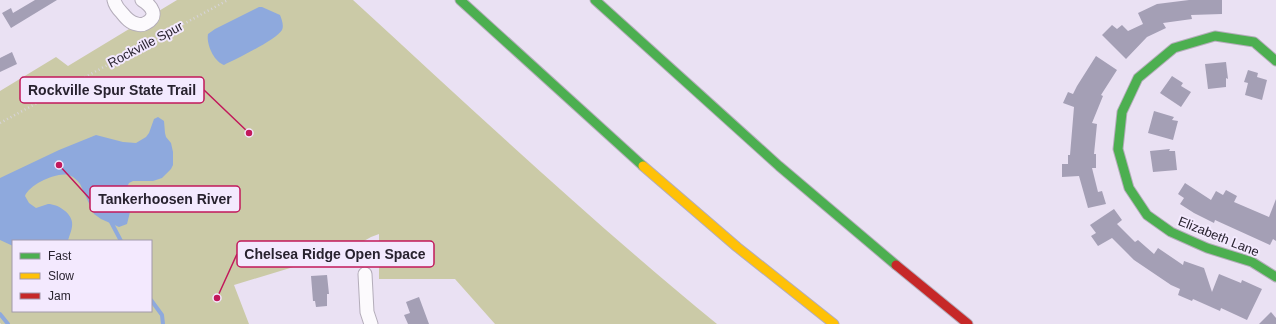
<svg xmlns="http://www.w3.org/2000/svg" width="1276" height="324" viewBox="0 0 1276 324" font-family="Arial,sans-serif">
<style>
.green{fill:#cbcaa7;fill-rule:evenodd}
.water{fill:#8ea9dd}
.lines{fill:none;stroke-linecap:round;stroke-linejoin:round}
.stream{stroke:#8ea9dd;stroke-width:4}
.building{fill:#a49fb5}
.street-casing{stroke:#b4adba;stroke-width:15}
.fast-casing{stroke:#b4adba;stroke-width:11}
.slow-casing{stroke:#b4adba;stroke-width:11}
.jam-casing{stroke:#b4adba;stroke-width:11}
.path{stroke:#d7d4da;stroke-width:2.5;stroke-dasharray:1 3;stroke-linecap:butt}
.street{stroke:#fcfafd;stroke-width:13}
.fast{stroke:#4caf50;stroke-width:9}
.slow{stroke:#ffc107;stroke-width:9}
.jam{stroke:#c62828;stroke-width:9}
.labels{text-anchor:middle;stroke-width:4;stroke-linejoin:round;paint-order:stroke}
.street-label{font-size:13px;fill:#28222f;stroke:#f3e9fe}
.leader{fill:none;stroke:#c2185b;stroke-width:1.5}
.callout-dot{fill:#c2185b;stroke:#f3e9fe;stroke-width:1.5}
.callout{fill:#f3e9fe;stroke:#c2185b;stroke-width:1.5}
.callout-label{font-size:14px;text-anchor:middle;font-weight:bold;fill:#28222f}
</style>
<rect width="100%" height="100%" fill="#eae1f3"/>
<path class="green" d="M177,0H353C473,110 591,221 717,324H495L455,279H379V234L371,237L346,251L234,285L249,324H1L0,323V91L56,57L68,66ZM13,241H151V311H13Z"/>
<g class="water">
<path d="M259,7H262L280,15C282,20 284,26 282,30C276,40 236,59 224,65C214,62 206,44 208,34L215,29Z"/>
<path d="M158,117L164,121L165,133L166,137L171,143L173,152V165L171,169L162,178L153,181H133L129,183L127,187V199L130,212L127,224L119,227L101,219L94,214L80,184C77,180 73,176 68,175C56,172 29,185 25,196L29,203L36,208C40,207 44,205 48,204C58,204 71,213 72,222C73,229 69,235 68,241H13V246L0,240V178L59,150L96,135L123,142L136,143L146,137L149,133L154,119Z"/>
</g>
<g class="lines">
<g class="stream">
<polyline points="110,220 121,241"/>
<polyline points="151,300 162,315 163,324"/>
<polyline points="0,314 8,324"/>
</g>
</g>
<g class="building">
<polygon points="35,0 57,0 11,28 2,13 11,8 13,13"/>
<polygon points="1189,0 1222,0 1222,14 1191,15 1192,19 1163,23 1166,28 1147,37 1126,59 1102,35 1112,25 1117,29 1122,25 1128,31 1143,24 1138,13 1157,4"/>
<polygon points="12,52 17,64 0,72 0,58"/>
<polygon points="1096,56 1117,70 1101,95 1103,96 1092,123 1097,124 1094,154 1096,154 1096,168 1092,168 1098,192 1102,191 1106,204 1088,208 1079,176 1062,177 1062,164 1068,164 1068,155 1070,155 1074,107 1063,103 1068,92 1073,94 1077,86"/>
<polygon points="1226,62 1228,79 1226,78 1226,87 1208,89 1205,64"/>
<polygon points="1248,70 1258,73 1257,77 1267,80 1262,100 1245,95 1248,83 1244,82"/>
<polygon points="1172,76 1183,83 1181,86 1191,92 1181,107 1160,93"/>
<polygon points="1154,111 1174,117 1172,120 1178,121 1173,140 1148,133"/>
<polygon points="1170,149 1169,151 1175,151 1177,170 1153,172 1150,151"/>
<polygon points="1185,183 1211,200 1216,191 1223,195 1226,190 1237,196 1234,202 1269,217 1276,199 1276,241 1273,239 1270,245 1215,220 1214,223 1194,213 1180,204 1184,198 1178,194"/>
<polygon points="1114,209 1122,220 1117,224 1135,242 1138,240 1154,254 1158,248 1183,265 1184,261 1204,268 1212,292 1219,274 1241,283 1242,280 1262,289 1247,320 1221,308 1220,311 1193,299 1192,301 1178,295 1180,289 1171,285 1134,260 1112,238 1098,246 1091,236 1096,233 1090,225"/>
<polygon points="327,275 329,294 327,294 327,306 316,307 315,301 313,301 311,276"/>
<polygon points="419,297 429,324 408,324 404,315 410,313 406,302"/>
<polygon points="1271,312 1276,318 1276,324 1259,324"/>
</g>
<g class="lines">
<g class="street-casing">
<g id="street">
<path d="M114,0C115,5 118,9 122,13C126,18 130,23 137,24C140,25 143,25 146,23C159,16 152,6 142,0"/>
<polyline points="365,274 367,312 371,324"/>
</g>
</g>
<g class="fast-casing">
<g id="fast">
<polyline points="460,0 643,166"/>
<polyline points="595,0 779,166 896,265"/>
<polyline points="1276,61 1254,42 1215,36 1174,48 1138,78 1122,112 1118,149 1129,188 1147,215 1171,232 1207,248 1252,262 1276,277"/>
</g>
</g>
<g class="slow-casing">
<polyline id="slow" points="643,166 737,247 834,324"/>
</g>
<g class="jam-casing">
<polyline id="jam" points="896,265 968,324"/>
</g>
<polyline class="path" points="0,123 228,0"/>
<use href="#street" class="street"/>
<use href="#fast" class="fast"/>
<use href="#slow" class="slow"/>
<use href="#jam" class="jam"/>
</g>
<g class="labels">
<g class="street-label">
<text transform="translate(145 44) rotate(-28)" y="5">Rockville Spur</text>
<text transform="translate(1219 236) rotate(22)" y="5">Elizabeth Lane</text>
</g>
</g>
<path class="leader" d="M249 133L204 90M59 165L90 199M217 298L237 254"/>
<g class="callout-dot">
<circle cx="249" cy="133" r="4"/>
<circle cx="59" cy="165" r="4"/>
<circle cx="217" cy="298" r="4"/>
</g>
<g class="callout">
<rect x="20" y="77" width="184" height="26" rx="4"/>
<rect x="90" y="186" width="150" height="26" rx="4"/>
<rect x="237" y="241" width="197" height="26" rx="4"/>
</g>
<g class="callout-label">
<text x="112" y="95">Rockville Spur State Trail</text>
<text x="165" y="204">Tankerhoosen River</text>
<text x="335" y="259">Chelsea Ridge Open Space</text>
</g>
<rect x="12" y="240" width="140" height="72" fill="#f3e9fe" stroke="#a299ab"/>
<rect x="20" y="253" width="20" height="6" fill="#4caf50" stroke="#a299ab"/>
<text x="48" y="260" font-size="12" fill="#28222f">Fast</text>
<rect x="20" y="273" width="20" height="6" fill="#ffc107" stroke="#a299ab"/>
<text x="48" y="280" font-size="12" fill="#28222f">Slow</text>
<rect x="20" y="293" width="20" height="6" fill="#c62828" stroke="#a299ab"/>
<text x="48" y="300" font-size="12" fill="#28222f">Jam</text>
</svg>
